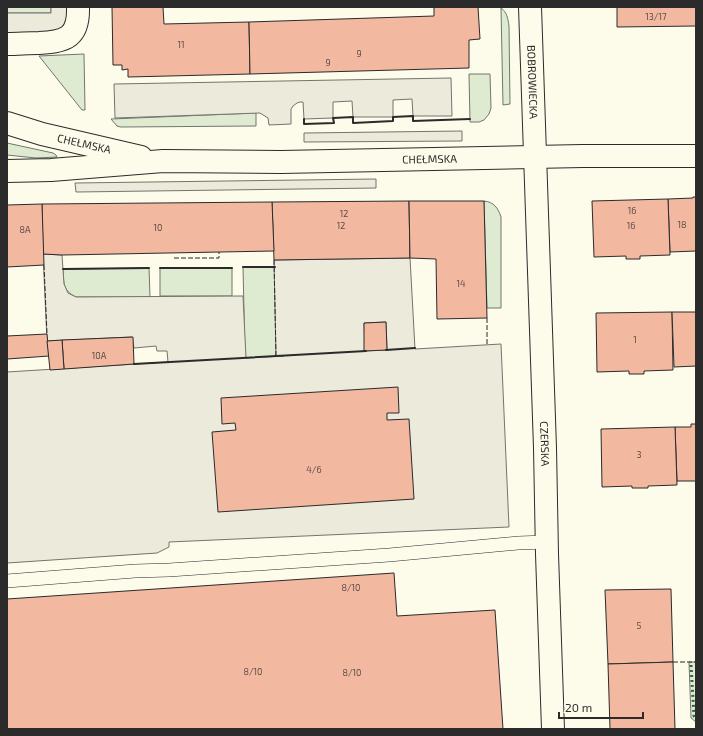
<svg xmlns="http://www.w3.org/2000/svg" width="703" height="736" viewBox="0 0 703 736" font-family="'Exo 2',sans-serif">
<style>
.green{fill:#deebd1;stroke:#74746e}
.parking{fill:#eceadb;stroke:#74746e;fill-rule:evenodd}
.building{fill:#f2b8a0;stroke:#2b2b2b}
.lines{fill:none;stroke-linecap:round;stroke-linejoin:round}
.service-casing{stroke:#2b2b2b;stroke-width:14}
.minor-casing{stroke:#2b2b2b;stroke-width:24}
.tertiary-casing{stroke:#2b2b2b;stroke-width:24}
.service{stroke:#fdfbea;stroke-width:13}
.minor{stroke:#fdfbea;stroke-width:22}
.tertiary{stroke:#fdfbea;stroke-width:22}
.hedge{stroke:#34623c;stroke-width:3;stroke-dasharray:2 3;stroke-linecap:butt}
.fence{stroke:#2b2b2b;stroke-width:1;stroke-dasharray:5 2;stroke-linecap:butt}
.wall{stroke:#2b2b2b;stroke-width:2}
.labels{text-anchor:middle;stroke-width:3;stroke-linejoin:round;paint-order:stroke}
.number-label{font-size:9px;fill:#5d4e48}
.street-label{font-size:11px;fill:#2b2b2b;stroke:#fdfbea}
</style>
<rect width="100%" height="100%" fill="#fdfbea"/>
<g class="green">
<rect x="7" y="7" width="44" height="6"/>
<path d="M501,8C507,12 508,19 509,26L510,104L503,105Z"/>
<polygon points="84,54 85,110 82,110 39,56"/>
<polygon points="469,74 490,74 491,108 489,114 484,120 479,122 470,122"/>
<polygon points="256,113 256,126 121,127 117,126 111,119"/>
<polygon points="7,143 53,153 56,155 57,157 36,158 7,155"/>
<path d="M484,201C494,202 498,208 501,217V308H487Z"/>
<polygon points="243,267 275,267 276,356 245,358"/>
<path d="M149,268L150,297H76C62,290 64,283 63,269Z"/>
<rect x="160" y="268" width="72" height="28"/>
<polygon points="689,662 696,662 696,722 691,718"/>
</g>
<g class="parking">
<polygon points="51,7 70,7 70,13 60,33 7,35 7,13 51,13"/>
<polygon points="451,78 452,116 413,116 412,99 393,100 393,117 353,117 352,101 333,102 333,118 304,119 303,102 300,102 297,103 293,106 291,109 291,124 269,125 268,118 260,113 115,118 114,84"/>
<polygon points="462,131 462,141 304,142 304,133"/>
<polygon points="376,179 376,188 76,192 75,183"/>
<path d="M43,254L62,255L64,284L68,293L76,297L243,296L246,358L284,356H276L274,260L410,258L415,349L501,344L509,527L169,542V547L157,553L7,563V372L168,362L167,351H157L156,346L134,348L132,337L47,341ZM386,322L387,350L365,351L364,323Z"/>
</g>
<g class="building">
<polygon points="112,7 163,7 164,24 249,22 250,74 128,77 128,69 122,70 122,65 113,65"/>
<polygon points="434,7 478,7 480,39 469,40 469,68 250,74 249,22 434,16"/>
<polygon points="617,7 696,7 696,26 617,27"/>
<polygon points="693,197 696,197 696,256 696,251 670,252 668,199 693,198"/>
<polygon points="668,199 670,255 640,256 640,259 626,259 626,256 594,257 592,201"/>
<polygon points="409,201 410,258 274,260 272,202"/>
<polygon points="409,201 484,201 487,318 437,319 436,259 410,258"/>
<polygon points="272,202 274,251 62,255 43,254 42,204"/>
<polygon points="42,204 44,265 7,267 7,205"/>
<polygon points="672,312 673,370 644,371 644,374 629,374 629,371 597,372 596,313"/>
<polygon points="672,312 696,312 696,366 674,367"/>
<polygon points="386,322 387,350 364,351 364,323"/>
<polygon points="47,334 49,356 7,359 7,336"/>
<polygon points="133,337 134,364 64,369 62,340"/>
<polygon points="62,340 64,369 50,370 47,341"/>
<polygon points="398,387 399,413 387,413 387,420 409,419 414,499 218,512 212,432 236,430 235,423 222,424 221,398"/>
<polygon points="691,424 696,424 696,481 677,481 675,427 691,427"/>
<polygon points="675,427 677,485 648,486 648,488 632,488 632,486 602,487 601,429"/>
<polygon points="394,573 397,616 495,610 503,729 7,729 7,599"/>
<polygon points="671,589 673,662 608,664 605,590"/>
<polygon points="673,662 675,729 610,729 608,664"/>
</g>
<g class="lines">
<g class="service-casing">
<polyline id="service" points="7,581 135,571 169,570 389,555 518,543 547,542"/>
</g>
<g class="minor-casing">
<g id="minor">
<path id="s1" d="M530,7L545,448L547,554L553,729"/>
<path d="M7,44C18,44 28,43 39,43C66,42 79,37 78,7"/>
</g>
</g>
<g class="tertiary-casing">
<g id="tertiary">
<path id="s2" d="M7,123L42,134L141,157"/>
<path id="s3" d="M7,171L51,170L163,161L281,162L583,156H696"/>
</g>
</g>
<use href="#service" class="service"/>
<use href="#minor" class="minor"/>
<use href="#tertiary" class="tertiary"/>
<polyline class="hedge" points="691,665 694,716 696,718"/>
<g class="fence">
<polyline points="174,258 219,258 219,252"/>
<polyline points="274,260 276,356"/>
<polyline points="44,265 47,334"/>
<polyline points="487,318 487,345"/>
<polyline points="673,662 696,662"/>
</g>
<g class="wall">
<polyline points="304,119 304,124 334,123 333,118 353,117 353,123 393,121 393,117 413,116 413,121 470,119"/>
<polyline points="243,267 275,267"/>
<polyline points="160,268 232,268"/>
<polyline points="63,269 149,268"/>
<polyline points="386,350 415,348"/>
<polyline points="134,364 366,351"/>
</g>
</g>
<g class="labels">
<g class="number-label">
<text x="656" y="20">13/17</text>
<text x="181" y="48">11</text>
<text x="359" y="57">9</text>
<text x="328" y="66">9</text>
<text x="632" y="214">16</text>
<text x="344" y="217">12</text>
<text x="682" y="228">18</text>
<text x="341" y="229">12</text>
<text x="631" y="229">16</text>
<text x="158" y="231">10</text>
<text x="25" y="233">8A</text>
<text x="461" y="287">14</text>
<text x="635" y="343">1</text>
<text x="99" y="359">10A</text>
<text x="639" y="458">3</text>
<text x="314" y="473">4/6</text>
<text x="351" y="591">8/10</text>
<text x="639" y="629">5</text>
<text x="253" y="675">8/10</text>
<text x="352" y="676">8/10</text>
</g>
<g class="street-label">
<text dy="4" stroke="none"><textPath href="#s1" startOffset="75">BOBROWIECKA</textPath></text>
<text dy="4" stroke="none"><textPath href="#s2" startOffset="80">CHEŁMSKA</textPath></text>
<text dy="4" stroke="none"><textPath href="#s3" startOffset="423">CHEŁMSKA</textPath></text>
<text dy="4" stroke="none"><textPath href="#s1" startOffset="437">CZERSKA</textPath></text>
</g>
</g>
<rect width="703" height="736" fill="none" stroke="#2b2b2b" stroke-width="16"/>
<path d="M559 712v6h84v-6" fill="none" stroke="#2b2b2b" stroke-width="2"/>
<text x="565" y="712" font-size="12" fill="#2b2b2b" stroke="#fdfbea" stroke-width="3" paint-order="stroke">20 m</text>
</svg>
